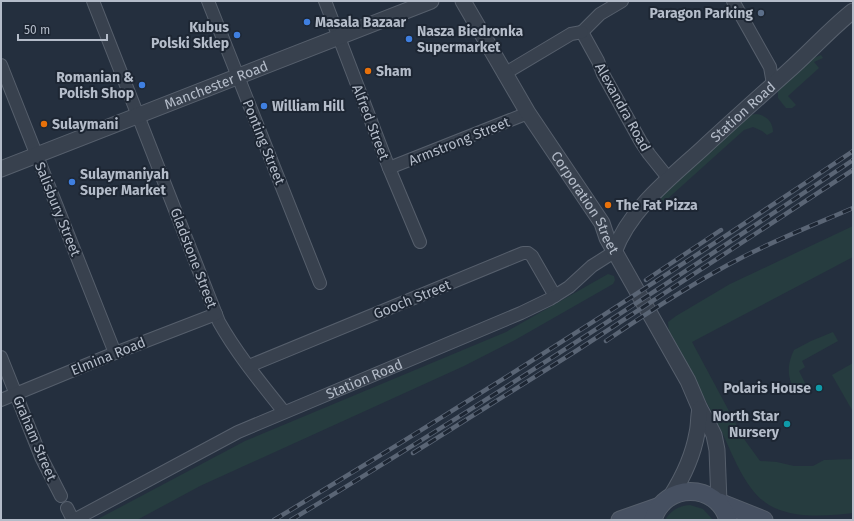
<svg xmlns="http://www.w3.org/2000/svg" width="854" height="521" viewBox="0 0 854 521" font-family="'Fira Sans',sans-serif">
<style>
.green{fill:#263c3f}
.lines{fill:none;stroke-linecap:round;stroke-linejoin:round}
.minor-casing{stroke:#565f6c;stroke-width:14}
.tertiary-casing{stroke:#565f6c;stroke-width:17}
.secondary-casing{stroke:#565f6c;stroke-width:19}
.minor{stroke:#38414e;stroke-width:12}
.tertiary{stroke:#38414e;stroke-width:15}
.secondary{stroke:#465061;stroke-width:17}
.rail-casing{stroke:#5a6575;stroke-width:4.5}
.rail{stroke:#1d2633;stroke-width:3;stroke-dasharray:9;stroke-linecap:butt}
.service-dot{fill:#5c6f8a;stroke:#1d2633;stroke-width:1.5}
.shop-dot{fill:#3f7fe0;stroke:#1d2633;stroke-width:1.5}
.food-dot{fill:#e8710a;stroke:#1d2633;stroke-width:1.5}
.culture-dot{fill:#0f9aa8;stroke:#1d2633;stroke-width:1.5}
.labels{text-anchor:middle;stroke-width:4;stroke-linejoin:round;paint-order:stroke}
.poi-label{font-size:14px;font-weight:bold;fill:#b4bcc9;stroke:#1d2633;text-anchor:start}
.street-label{font-size:14px;fill:#b4bcc9;stroke:#1d2633}
</style>
<rect width="100%" height="100%" fill="#242f3e"/>
<g class="green">
<polygon points="821,55 823,58 814,62 819,68 788,96 796,105 792,108 786,108 778,98 778,89 806,61"/>
<path d="M756,114C766,115 773,122 773,132L767,135L762,131L753,127L744,130L654,211L650,207L687,168L750,115Z"/>
<path d="M853,226V257L692,342L744,439L760,461L777,462L794,466H813L824,460L853,459V513C827,516 793,519 769,505C746,491 733,456 722,432C705,398 686,366 669,333L668,322L676,316L730,284Z"/>
<polygon points="608,274 614,276 615,280 613,284 515,340 464,366 200,486 137,520 96,520 245,441 506,332"/>
<path d="M833,332L838,341L802,361L805,367L799,371L805,383L794,390C787,376 787,364 794,350L811,341Z"/>
<polygon points="853,363 853,410 852,410 832,375"/>
<path d="M690,505L703,509L713,520H665C671,510 679,506 690,505Z"/>
</g>
<g class="lines">
<g class="minor-casing">
<g id="minor">
<path d="M93,1L219,322C237,354 261,383 284,412"/>
<polyline points="208,1 320,283"/>
<polyline points="325,1 389,168 420,242"/>
<polyline points="733,1 770,67 773,84"/>
<polyline points="582,32 598,61 603,74 641,142 649,154 669,179"/>
<polyline points="582,32 600,14 622,1"/>
<polyline points="1,65 115,353"/>
<polyline points="504,74 571,34 582,32"/>
<polyline points="389,168 528,113"/>
<polyline points="1,357 41,457 61,496"/>
<polyline points="249,366 523,253 528,253 532,256 555,296"/>
<polyline points="1,400 115,353 216,314"/>
<polyline points="67,508 73,520"/>
<path id="s1" d="M74,520L238,432L521,313L550,299L569,287L592,266L614,252"/>
</g>
</g>
<g class="tertiary-casing">
<g id="tertiary">
<path id="s2" d="M463,1L528,113L602,223L607,238L688,381L700,409L709,425L714,435L717,450L719,502"/>
<path id="s3" d="M1,169L431,1"/>
<path id="s4" d="M614,252C630,209 669,179 702,149C730,123 758,98 786,73C809,53 829,30 853,11"/>
<path d="M671,496C683,477 693,456 697,433C699,425 698,417 700,409"/>
</g>
</g>
<g class="secondary-casing">
<g id="secondary">
<polyline points="719,502 764,520"/>
<polyline points="620,520 660,506"/>
<path d="M653,520C664,482 717,482 728,520"/>
</g>
</g>
<use href="#minor" class="minor"/>
<use href="#tertiary" class="tertiary"/>
<use href="#secondary" class="secondary"/>
<g class="rail-casing">
<g id="rail">
<polyline points="646,280 721,230"/>
<path d="M606,341C650,311 694,282 741,258C777,239 816,224 853,208"/>
<polyline points="413,453 576,351 853,170"/>
<path d="M274,520C470,402 663,279 853,151"/>
<path d="M291,520C482,405 668,284 853,160"/>
</g>
</g>
<use href="#rail" class="rail"/>
</g>
<circle class="service-dot" cx="761" cy="13" r="4"/>
<g class="shop-dot">
<circle cx="307" cy="22" r="4"/>
<circle cx="237" cy="35" r="4"/>
<circle cx="409" cy="39" r="4"/>
<circle cx="142" cy="85" r="4"/>
<circle cx="264" cy="106" r="4"/>
<circle cx="72" cy="182" r="4"/>
</g>
<g class="food-dot">
<circle cx="368" cy="71" r="4"/>
<circle cx="44" cy="124" r="4"/>
<circle cx="608" cy="205" r="4"/>
</g>
<g class="culture-dot">
<circle cx="819" cy="388" r="4"/>
<circle cx="787" cy="424" r="4"/>
</g>
<g class="labels">
<g class="poi-label">
<text x="753" y="18" text-anchor="end">Paragon Parking</text>
<text x="315" y="27">Masala Bazaar</text>
<text x="229" y="32" text-anchor="end">Kubus<tspan x="229" dy="16">Polski Sklep</tspan></text>
<text x="417" y="36">Nasza Biedronka<tspan x="417" dy="16">Supermarket</tspan></text>
<text x="376" y="76">Sham</text>
<text x="134" y="82" text-anchor="end">Romanian &amp;<tspan x="134" dy="16">Polish Shop</tspan></text>
<text x="272" y="111">William Hill</text>
<text x="52" y="129">Sulaymani</text>
<text x="80" y="179">Sulaymaniyah<tspan x="80" dy="16">Super Market</tspan></text>
<text x="616" y="210">The Fat Pizza</text>
<text x="811" y="393" text-anchor="end">Polaris House</text>
<text x="779" y="421" text-anchor="end">North Star<tspan x="779" dy="16">Nursery</tspan></text>
</g>
<g class="street-label">
<text dy="5" stroke="none"><textPath href="#s3" startOffset="231">Manchester Road</textPath></text>
<text transform="translate(623 107) rotate(61)" y="5">Alexandra Road</text>
<text dy="5" stroke="none"><textPath href="#s4" startOffset="192">Station Road</textPath></text>
<text transform="translate(371 122) rotate(69)" y="5">Alfred Street</text>
<text transform="translate(459 141) rotate(-22)" y="5">Armstrong Street</text>
<text transform="translate(264 142) rotate(68)" y="5">Ponting Street</text>
<text dy="5" stroke="none"><textPath href="#s2" startOffset="236">Corporation Street</textPath></text>
<text transform="translate(58 209) rotate(68)" y="5">Salisbury Street</text>
<text transform="translate(194 258) rotate(69)" y="5">Gladstone Street</text>
<text transform="translate(412 299) rotate(-22)" y="5">Gooch Street</text>
<text transform="translate(108 356) rotate(-22)" y="5">Elmina Road</text>
<text dy="5" stroke="none"><textPath href="#s1" startOffset="323">Station Road</textPath></text>
<text transform="translate(35 438) rotate(67)" y="5">Graham Street</text>
</g>
</g>
<rect width="854" height="521" fill="none" stroke="#b4bcc9" stroke-width="4"/>
<path d="M18 34v6h89v-6" fill="none" stroke="#b4bcc9" stroke-width="2"/>
<text x="24" y="34" font-size="12" fill="#b4bcc9" stroke="#1d2633" stroke-width="3" paint-order="stroke">50 m</text>
</svg>
